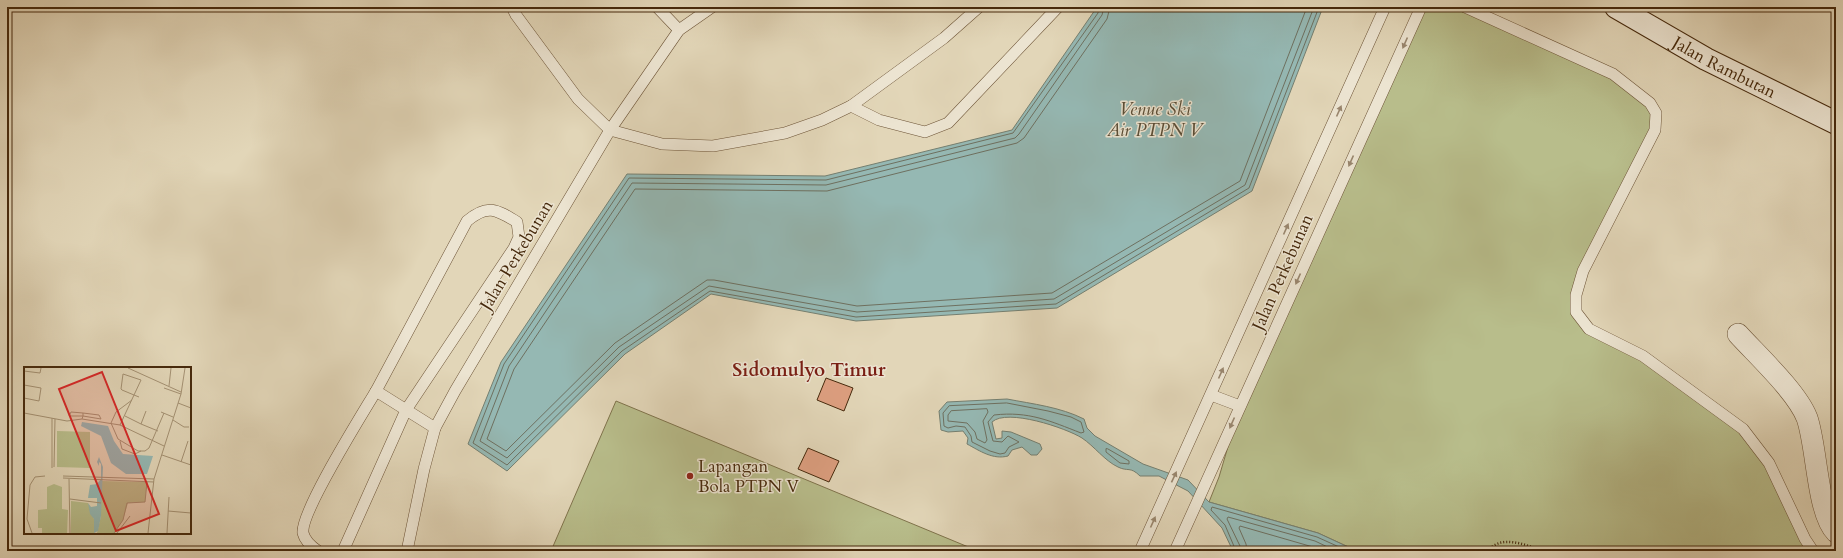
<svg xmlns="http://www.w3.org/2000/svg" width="1843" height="558" viewBox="0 0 1843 558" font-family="Cardo,serif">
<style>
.green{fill:#b8bd8b;stroke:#7f734c}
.water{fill:#95b8b3;stroke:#757f70}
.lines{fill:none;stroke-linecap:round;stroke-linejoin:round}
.shore{stroke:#6e7060;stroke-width:1}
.building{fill:#dd9f80;stroke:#46290c}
.lane-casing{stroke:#6d5437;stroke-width:12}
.street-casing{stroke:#6d5437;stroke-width:22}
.secondary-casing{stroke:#46290c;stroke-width:24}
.path{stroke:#46290c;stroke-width:2.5;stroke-dasharray:1 2;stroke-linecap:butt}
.lane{stroke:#ece4d1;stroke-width:11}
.street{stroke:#ece4d1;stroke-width:21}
.secondary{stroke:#ece4d1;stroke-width:22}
.oneway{fill:#99866e}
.poi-dot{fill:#8f2418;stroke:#ece4d1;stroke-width:1.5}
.labels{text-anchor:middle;stroke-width:3;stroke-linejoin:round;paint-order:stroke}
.street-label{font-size:17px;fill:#46290c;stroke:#ece4d1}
.poi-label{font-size:17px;fill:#46290c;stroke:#ece4d1;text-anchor:start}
.water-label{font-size:18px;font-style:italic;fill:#5a4d36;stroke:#ece4d1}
.quarter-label{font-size:19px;font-weight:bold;fill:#7a1f14;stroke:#ece4d1}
.inset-road{fill:none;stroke:#a49173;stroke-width:1}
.view{fill:#d62828;fill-opacity:0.15;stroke:#d62828;stroke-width:2}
.inset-edge{fill:none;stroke:#46290c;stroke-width:2}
</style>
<rect width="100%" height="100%" fill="#e2d6b8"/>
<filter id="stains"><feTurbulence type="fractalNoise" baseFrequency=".005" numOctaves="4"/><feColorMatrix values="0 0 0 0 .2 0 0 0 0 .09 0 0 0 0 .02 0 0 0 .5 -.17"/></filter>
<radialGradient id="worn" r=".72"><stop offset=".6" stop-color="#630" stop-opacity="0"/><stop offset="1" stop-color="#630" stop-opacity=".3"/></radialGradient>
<g class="green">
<polygon points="1421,7 1465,7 1613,74 1650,103 1655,130 1583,271 1576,312 1589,329 1643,356 1743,429 1769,463 1813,551 1357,551 1318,533 1209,502 1219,477 1240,406"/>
<polygon points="616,401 978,551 551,551"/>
</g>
<g class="water">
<polygon points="1096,7 1323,7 1252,191 1057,308 856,321 711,294 625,354 507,471 468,444 501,362 627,174 825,176 1012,130 1095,10"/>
<path d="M1007,399C1033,404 1060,407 1084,419L1087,428L1095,436L1143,464L1188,480L1209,502L1318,533L1357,551H1233L1222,528L1188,491L1159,476H1140C1130,466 1128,472 1118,467C1105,461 1094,446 1082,438C1066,428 1007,408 992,422L996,439L1002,438V431L1011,432L1040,444L1042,449L1037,455H1031L1022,447L1012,450L1008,456C993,460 980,451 967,444L968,438L963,431L948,432L941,430L939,411L947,402Z"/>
</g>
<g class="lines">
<g class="shore">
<polyline points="1099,7 1098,13 1013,133 826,180 629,178 504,364 473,443 507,465 622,351 710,291 856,317 1056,304 1249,188 1319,7"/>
<polyline points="1104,7 1102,15 1019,134 1015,138 826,185 632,183 509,366 480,441 507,458 619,347 709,286 857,312 1054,299 1245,185 1314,7"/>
<polyline points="1110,7 1107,19 1024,138 1017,143 827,191 635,189 514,369 487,439 506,451 615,343 707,280 714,280 857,306 1052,293 1240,181 1307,7"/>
<path d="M1007,403L1048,411L1071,417L1081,422L1084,432L1081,433C1050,421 1029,411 994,415L988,422L993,441L1002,442L1008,436L1019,442L1009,447L1005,453L1000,454L990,451L972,442L971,436L965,427L956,426L948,428L944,426L943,413L949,406Z"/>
<polygon points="987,409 988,412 983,421 987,440 985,443 977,439 975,432 967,423 948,421 948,415 951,411"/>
<polygon points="1108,449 1129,461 1129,464 1120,463 1106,452 1106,449"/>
<polyline points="1236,551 1225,525 1211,510 1212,507 1317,537 1348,551"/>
<polyline points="1241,551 1240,546 1227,519 1228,517 1315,541 1336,551"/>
<polyline points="1247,551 1246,544 1239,528 1240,526 1313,547 1322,551"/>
</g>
</g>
<g class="building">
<polygon points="826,378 853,388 844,411 817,400"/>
<polygon points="808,448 839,461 829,482 798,469"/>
</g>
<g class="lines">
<g class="lane-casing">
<g id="lane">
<polyline points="512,7 516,15 578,99 610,130 662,144 713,146 785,133 822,120 851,106 944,38 979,7"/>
<polyline points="657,7 679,30"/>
<polyline points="1465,7 1613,74 1650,103 1656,113 1655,130 1583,271 1576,295 1576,312 1589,329 1643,356 1743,429 1769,463 1805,539 1813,551"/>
<polyline points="851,106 879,120 925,132 948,123 1058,7"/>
<polyline points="1211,395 1240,406"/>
<path d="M318,551C312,547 305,541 303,533C300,513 363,413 376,391"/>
<path d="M343,551L406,410L514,248L519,237L517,222C496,209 487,204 467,221L376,391L435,428"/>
<polyline points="407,551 424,469 435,428 455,391 610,130 679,30 712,7"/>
<polyline points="1140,551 1385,7"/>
<polyline points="1175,551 1421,7"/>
</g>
</g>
<g class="street-casing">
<path id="street" d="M1738,334C1757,355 1797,392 1807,418C1817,446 1817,513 1836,532"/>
</g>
<g class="secondary-casing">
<g id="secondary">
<path id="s1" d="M1616,7L1706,59L1836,123"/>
</g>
</g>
<path class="path" d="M1488,551C1501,534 1526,545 1543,551"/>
<use href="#lane" class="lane"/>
<use href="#street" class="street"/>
<use href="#secondary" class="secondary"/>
</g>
<defs><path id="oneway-solid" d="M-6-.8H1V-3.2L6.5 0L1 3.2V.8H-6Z"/></defs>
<g class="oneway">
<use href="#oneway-solid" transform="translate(1405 43) rotate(114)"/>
<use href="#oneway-solid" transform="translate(1339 111) rotate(-66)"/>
<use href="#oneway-solid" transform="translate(1351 161) rotate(114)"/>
<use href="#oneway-solid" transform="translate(1286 229) rotate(-66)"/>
<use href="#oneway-solid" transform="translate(1298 279) rotate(114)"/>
<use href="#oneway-solid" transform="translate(1221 373) rotate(-66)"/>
<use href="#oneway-solid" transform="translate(1232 423) rotate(114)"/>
<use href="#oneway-solid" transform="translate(1174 477) rotate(-65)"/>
<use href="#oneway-solid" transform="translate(1153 522) rotate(-66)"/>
</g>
<circle class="poi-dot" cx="690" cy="476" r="4"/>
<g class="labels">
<g class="street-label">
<text dy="6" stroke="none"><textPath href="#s1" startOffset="124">Jalan Rambutan</textPath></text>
<text transform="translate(516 255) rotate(-59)" y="6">Jalan Perkebunan</text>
<text transform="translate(1282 272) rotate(-66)" y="6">Jalan Perkebunan</text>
</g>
<g class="poi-label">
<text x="698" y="472">Lapangan<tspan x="698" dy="20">Bola PTPN V</tspan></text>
</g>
<g class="water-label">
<text x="1155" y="115">Venue Ski<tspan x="1155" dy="21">Air PTPN V</tspan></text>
</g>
<g class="quarter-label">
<text x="809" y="376">Sidomulyo Timur</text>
</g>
</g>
<g transform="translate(24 367)">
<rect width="167" height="167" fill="#e2d6b8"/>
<path d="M33,64L66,65V101L33,100ZM77,114L123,115L121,135L104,136L99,153L90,166H73L77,149ZM30,117L38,120V142L44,143L43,166H18V161H14V143L23,142V120ZM47,134L64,136L70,152V166H47Z" fill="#b8bd8b"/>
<path d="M58,55L84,59L90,74L99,87L129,89L123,107H102L87,96L77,69L57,59ZM75,90L79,100L77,149L74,164L70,166V152L66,147L64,136L67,140L73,139V131H64L66,118L73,117L77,112V97L75,95V99L73,95Z" fill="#95b8b3"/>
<path class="inset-road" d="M104,1L157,25M0,4L16,6L17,1M0,18L17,21L15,34L0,31M145,19L147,1M140,21L157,27M108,33L92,45L87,56L94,72L114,84H121L125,81L140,46M154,36L167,41M122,44L117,57L134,64M137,45L149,50M0,46L43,54L58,52L96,58L140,79M101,49L117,57M58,52L59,49V46L75,48L77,52L59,49H45L47,45L59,46M149,53L160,60H165M96,58L117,13L99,7L97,22L98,23L110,28L115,30M96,74L98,82L111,87L117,84M138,88L167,98M157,95L164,74M30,100L31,52M28,101V51M39,109L130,112M39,111L130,115M45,112L46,166M46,132L77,136M144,144L167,146M8,166L3,152L6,118L11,110L21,109M90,166L99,153L103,136L121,135L123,115M93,166L106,149M124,166L130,112L157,27L161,1M143,166L145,130"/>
<path class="view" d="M78,5L135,147L92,164L35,22Z"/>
<rect width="167" height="167" class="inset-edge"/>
</g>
<rect width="1843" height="558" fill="none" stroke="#e2d6b8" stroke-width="24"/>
<rect x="8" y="8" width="1827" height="542" fill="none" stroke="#46290c" stroke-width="2"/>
<rect x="12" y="12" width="1819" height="534" fill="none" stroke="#46290c"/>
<rect width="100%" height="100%" filter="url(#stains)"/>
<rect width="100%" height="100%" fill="url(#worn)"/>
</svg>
